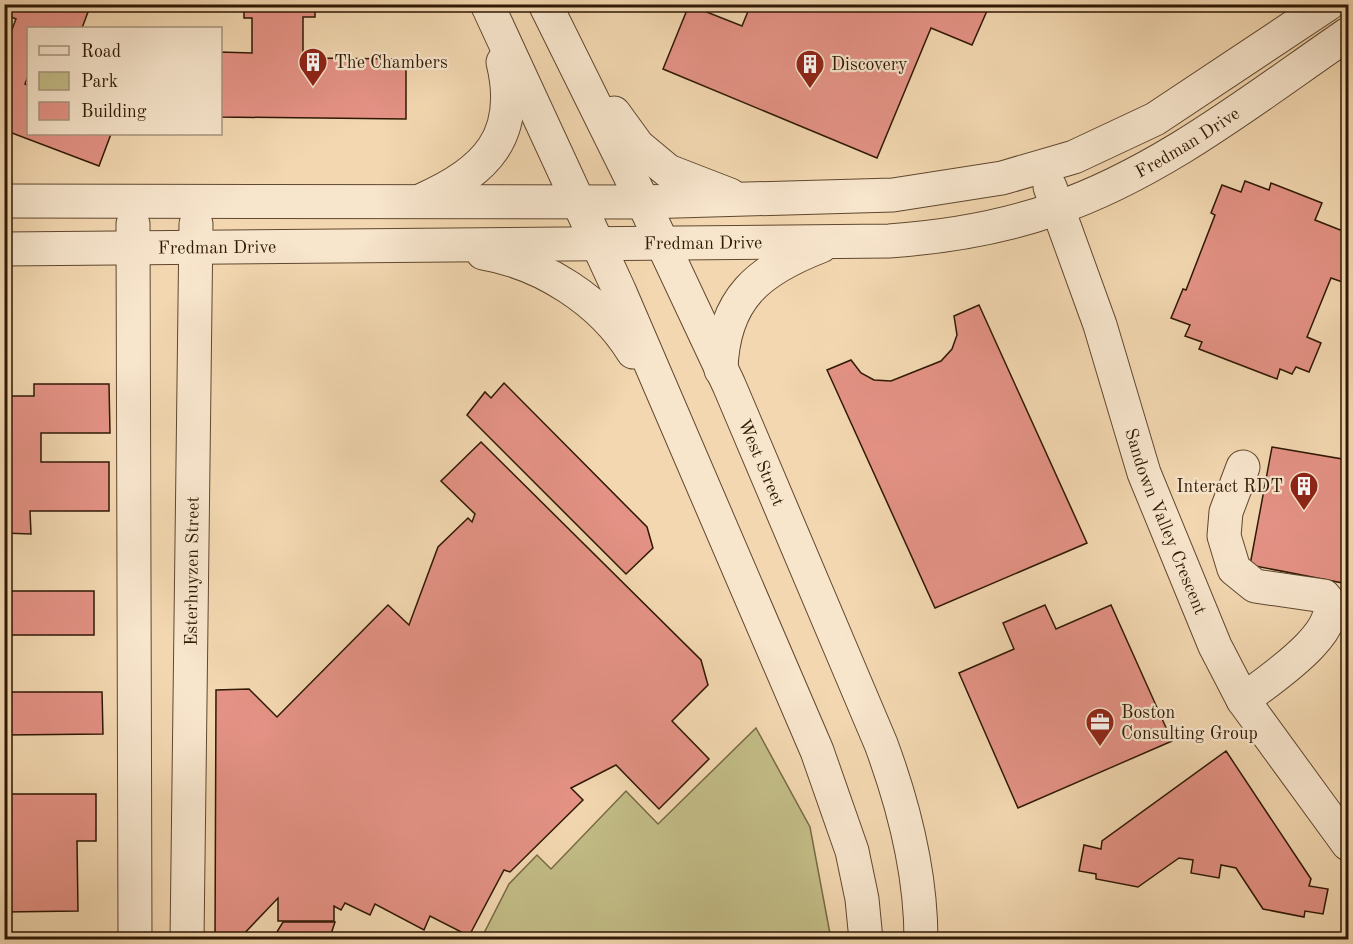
<svg xmlns="http://www.w3.org/2000/svg" width="1353" height="944" viewBox="0 0 1353 944" font-family="'Old Standard TT',serif">
<style>
.green{fill:#c2bc86;stroke:#786a45;stroke-width:1.5}
.building{fill:#e49285;stroke:#2f1904;stroke-width:1.5}
.lines{fill:none;stroke-linecap:round;stroke-linejoin:round}
.minor-casing{stroke:#60482f;stroke-width:35}
.minor{stroke:#f7e5cc;stroke-width:33}
.labels{text-anchor:middle;stroke-width:4.5;stroke-linejoin:round;paint-order:stroke}
.poi-label{font-size:18px;fill:#2f1904;stroke:#f7e5cc;text-anchor:start}
.street-label{font-size:18px;fill:#2f1904;stroke:#f7e5cc}
</style>
<rect width="100%" height="100%" fill="#f2d7b0"/>
<filter id="stains"><feTurbulence type="fractalNoise" baseFrequency=".00333" numOctaves="4"/><feColorMatrix values="0 0 0 0 .2 0 0 0 0 .09 0 0 0 0 .02 0 0 0 .5 -.17"/></filter>
<radialGradient id="worn" r=".72"><stop offset=".6" stop-color="#630" stop-opacity="0"/><stop offset="1" stop-color="#630" stop-opacity=".3"/></radialGradient>
<polygon class="green" points="756,728 810,827 831,939 481,939 509,884 537,855 551,869 626,791 658,824"/>
<g class="building">
<polygon points="4,4 91,4 82,28 28,28 28,76 25,84 28,85 28,134 111,134 99,166 4,130 4,50 16,19 4,14"/>
<polygon points="244,4 315,4 315,17 303,17 303,58 406,59 406,119 220,117 220,52 252,53 252,18 244,18"/>
<polygon points="751,4 990,4 972,45 931,28 877,158 663,69 689,5 742,26"/>
<polygon points="1245,181 1269,190 1271,183 1322,203 1315,220 1348,233 1348,284 1331,278 1307,337 1321,343 1309,372 1296,367 1292,374 1280,369 1277,379 1199,349 1202,342 1185,336 1190,325 1171,318 1183,289 1186,290 1215,215 1211,213 1222,185 1241,192"/>
<polygon points="979,305 1087,543 935,608 827,370 851,360 861,373 874,380 891,381 941,361 952,349 957,335 954,316"/>
<polygon points="4,353 11,353 11,396 34,396 34,384 109,384 110,433 41,433 41,462 109,462 109,511 30,511 31,534 4,533"/>
<polygon points="504,383 647,527 653,548 626,574 467,415 485,392 491,398"/>
<polygon points="481,442 701,660 708,685 672,721 709,759 659,809 616,765 571,788 583,800 510,872 504,870 469,936 430,916 424,930 375,904 370,915 345,903 341,910 334,906 334,921 278,921 278,898 238,940 215,940 216,690 249,689 277,717 388,605 409,625 438,547 468,518 472,522 475,514 441,481"/>
<polygon points="1272,447 1348,460 1348,584 1250,565"/>
<rect x="4" y="591" width="90" height="44"/>
<polygon points="1045,605 1056,629 1111,605 1172,741 1018,808 959,673 1014,649 1003,623"/>
<polygon points="4,692 102,692 103,734 4,735"/>
<polygon points="1226,751 1311,879 1309,886 1328,889 1323,914 1305,911 1304,917 1263,909 1236,868 1221,865 1219,878 1191,873 1193,860 1179,858 1138,887 1096,879 1096,874 1079,871 1084,845 1101,849 1102,841"/>
<polygon points="4,794 96,794 96,841 77,841 78,911 4,912"/>
<polygon points="283,922 335,922 329,940 272,940"/>
</g>
<g class="lines">
<g class="minor-casing">
<g id="minor">
<polyline points="487,4 619,290 817,751 852,851 862,899 866,940"/>
<path id="s1" d="M545,4L643,202L729,385L881,744C904,806 921,873 921,940"/>
<polyline points="614,113 638,146 668,171 730,195"/>
<path id="s2" d="M1050,187L1100,325L1144,473L1215,646L1243,700L1348,844"/>
<path d="M422,200C486,172 521,136 503,62"/>
<polyline points="4,201 643,202 893,195 1002,178 1074,157 1155,119 1328,4"/>
<polyline points="133,224 135,940"/>
<path id="s3" d="M4,249L889,241C945,237 1001,228 1055,209C1162,172 1256,97 1348,34"/>
<path d="M483,253C542,263 602,301 633,352"/>
<path d="M721,370C723,298 759,270 821,246"/>
<path d="M1243,467L1226,512L1224,536L1234,569L1255,586L1324,596C1353,626 1265,683 1243,700"/>
<path id="s4" d="M187,940L196,224"/>
</g>
</g>
<use href="#minor" class="minor"/>
</g>
<defs>
<g id="building-pin" transform="scale(1.5)"><path d="M0 17L-7.5 6A9.5 9.5 0 1 1 7.5 6Z" fill="#8f2418" stroke="#f7e5cc"/><path d="M-4-6H4V6H1V3H-1V6H-4ZM-2.5-4.3h1.7v1.8h-1.7ZM.8-4.3h1.7v1.8H.8ZM-2.5-1h1.7V.8h-1.7ZM.8-1h1.7V.8H.8Z" fill="#fff"/></g>
<g id="office-pin" transform="scale(1.5)"><path d="M0 17L-7.5 6A9.5 9.5 0 1 1 7.5 6Z" fill="#8f2418" stroke="#f7e5cc"/><path d="M-6-3h4V-5.5h4V-3h4V5H-6ZM-1-4.5V-3h2v-1.5ZM-6 0V1H6V0Z" fill="#fff"/></g>
</defs>
<g fill-rule="evenodd">
<use href="#building-pin" x="313" y="62"/>
<use href="#building-pin" x="810" y="64"/>
<use href="#building-pin" x="1304" y="486"/>
<use href="#office-pin" x="1100" y="722"/>
</g>
<g class="labels">
<g class="poi-label">
<text x="334" y="68">The Chambers</text>
<text x="831" y="70">Discovery</text>
<text x="1283" y="492" text-anchor="end">Interact RDT</text>
<text x="1121" y="718">Boston<tspan x="1121" dy="21">Consulting Group</tspan></text>
</g>
<g class="street-label">
<text dy="6" stroke="none"><textPath href="#s3" startOffset="1203">Fredman Drive</textPath></text>
<text dy="6" stroke="none"><textPath href="#s3" startOffset="699">Fredman Drive</textPath></text>
<text dy="6" stroke="none"><textPath href="#s3" startOffset="213">Fredman Drive</textPath></text>
<text dy="6" stroke="none"><textPath href="#s1" startOffset="507">West Street</textPath></text>
<text dy="6" stroke="none"><textPath href="#s2" startOffset="354">Sandown Valley Crescent</textPath></text>
<text dy="6" stroke="none"><textPath href="#s4" startOffset="369">Esterhuyzen Street</textPath></text>
</g>
</g>
<rect width="1353" height="944" fill="none" stroke="#f2d7b0" stroke-width="24"/>
<rect x="6" y="6" width="1341" height="932" fill="none" stroke="#2f1904" stroke-width="3"/>
<rect x="12" y="12" width="1329" height="920" fill="none" stroke="#2f1904" stroke-width="1.5"/>
<rect x="27" y="27" width="195" height="108" fill="#f7e5cc" stroke="#a7937c" stroke-width="1.5"/>
<rect x="39" y="46" width="30" height="9" fill="#f7e5cc" stroke="#a7937c" stroke-width="1.5"/>
<text x="81" y="57" font-size="18" fill="#2f1904">Road</text>
<rect x="39" y="72" width="30" height="18" fill="#c2bc86" stroke="#a7937c" stroke-width="1.5"/>
<text x="81" y="87" font-size="18" fill="#2f1904">Park</text>
<rect x="39" y="102" width="30" height="18" fill="#e49285" stroke="#a7937c" stroke-width="1.5"/>
<text x="81" y="117" font-size="18" fill="#2f1904">Building</text>
<rect width="100%" height="100%" filter="url(#stains)"/>
<rect width="100%" height="100%" fill="url(#worn)"/>
</svg>
